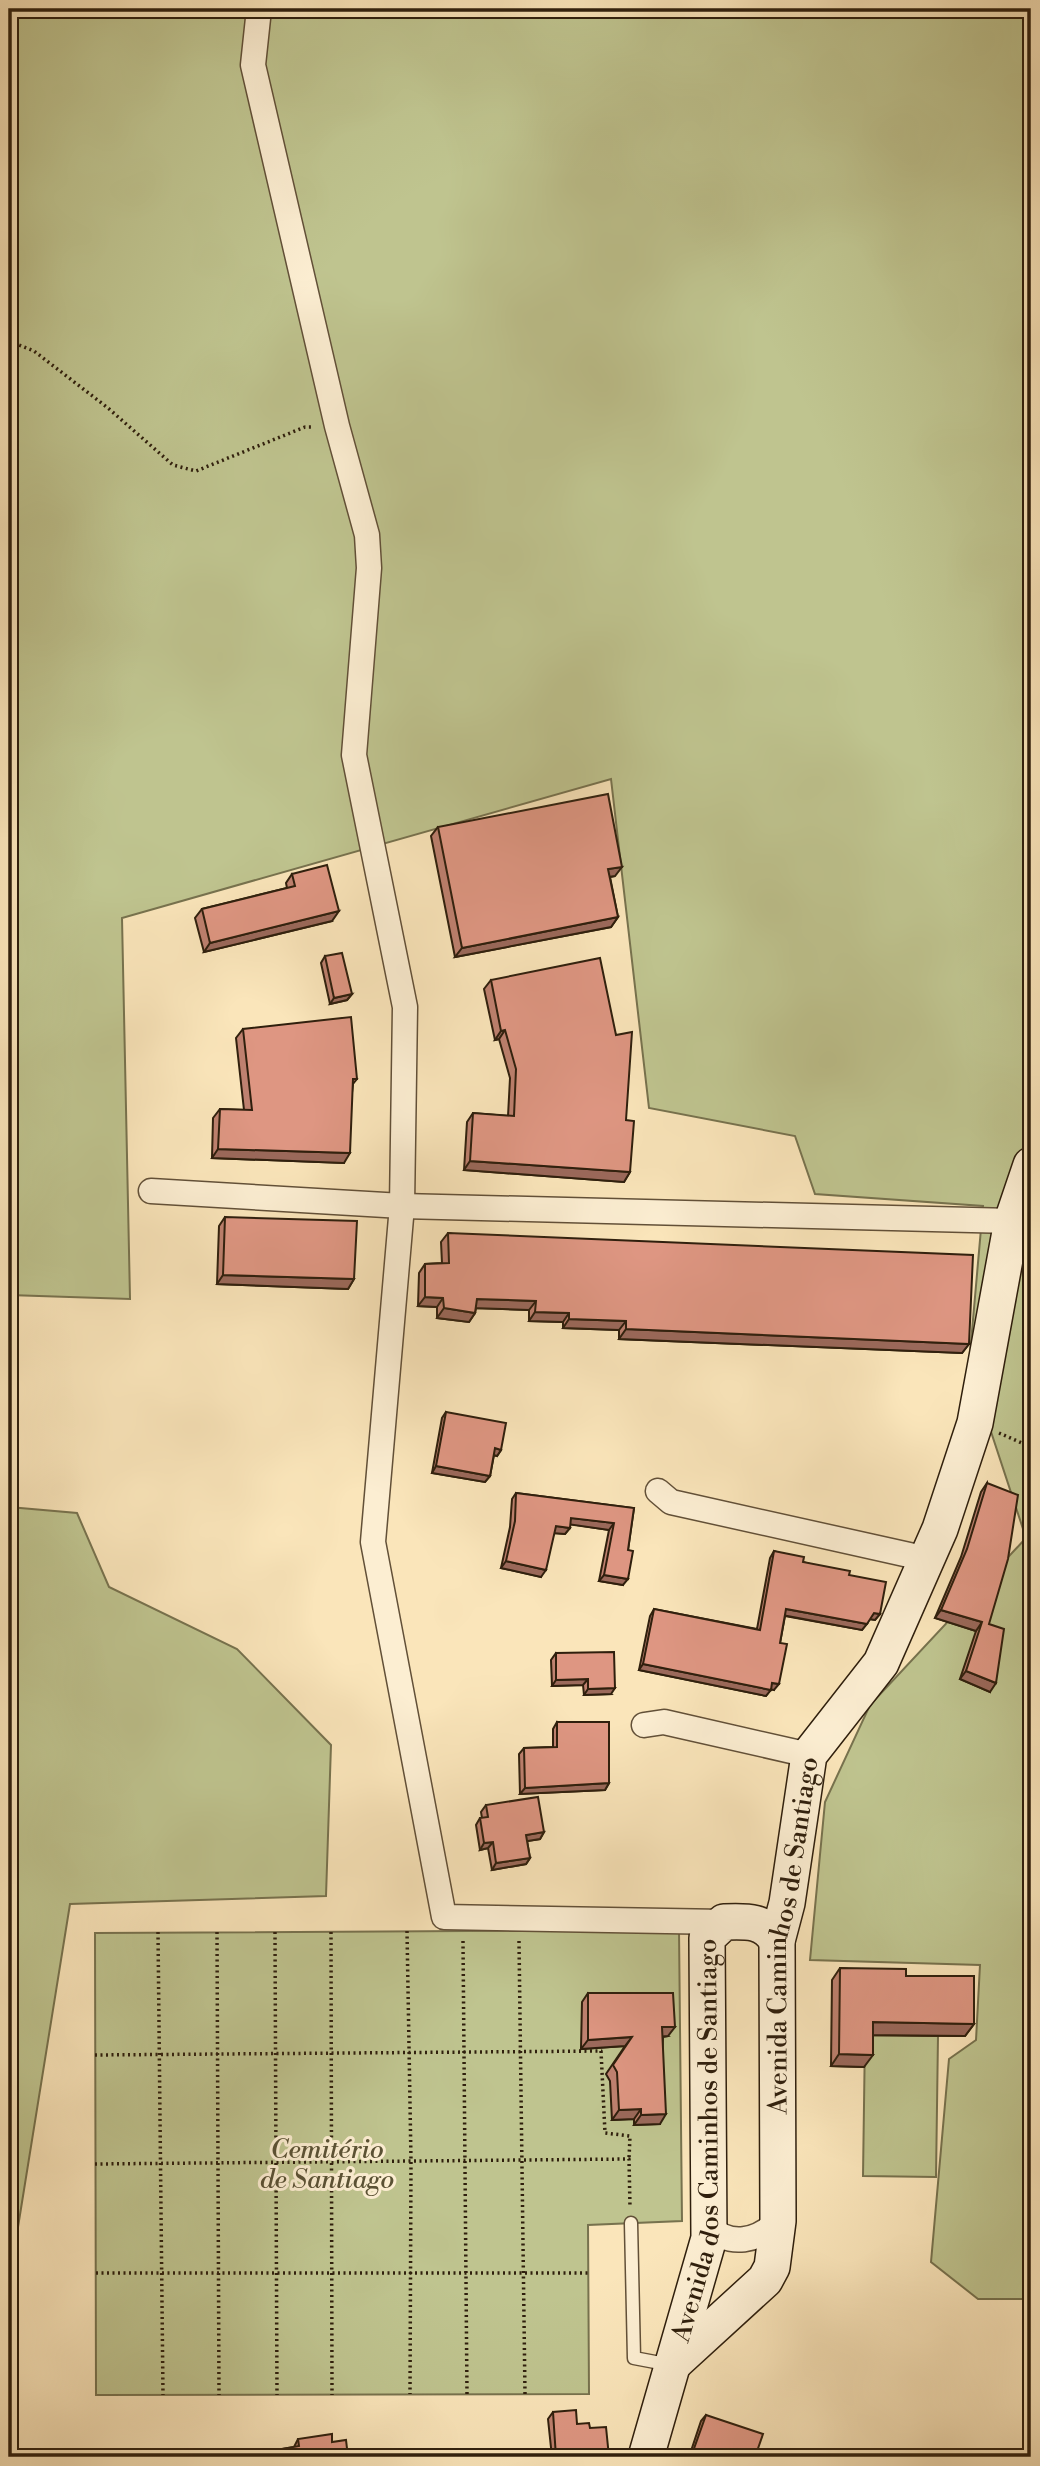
<svg xmlns="http://www.w3.org/2000/svg" width="1040" height="2466" viewBox="0 0 1040 2466" font-family="'Libre Bodoni',serif">
<style>
.green{fill:#bfc48f;stroke:#77724e;stroke-width:2}
.lines{fill:none;stroke-linecap:round;stroke-linejoin:round}
.lane-casing{stroke:#625038;stroke-width:15}
.street-casing{stroke:#625038;stroke-width:27}
.secondary-casing{stroke:#2f1f0d;stroke-width:38}
.path{stroke:#2f1f0d;stroke-width:3.5;stroke-dasharray:2 3.5;stroke-linecap:butt}
.lane{stroke:#fceed2;stroke-width:12}
.street{stroke:#fceed2;stroke-width:24}
.secondary{stroke:#fceed2;stroke-width:35}
.wall{fill:#bf8170;stroke:#2f1f0d;stroke-width:2}
.shaded-wall{fill:#9b695b;stroke:#2f1f0d;stroke-width:2}
.building{fill:#de9682;stroke:#2f1f0d;stroke-width:2}
.labels{text-anchor:middle;stroke-width:6;stroke-linejoin:round;paint-order:stroke}
.street-label{font-size:26px;fill:#2f1f0d;stroke:#fceed2}
.park-label{font-size:26px;font-style:italic;fill:#5a5134;stroke:#fceed2}
</style>
<rect width="100%" height="100%" fill="#fae5ba"/>
<filter id="stains"><feTurbulence type="fractalNoise" baseFrequency=".00286" numOctaves="4"/><feColorMatrix values="0 0 0 0 .2 0 0 0 0 .09 0 0 0 0 .02 0 0 0 .5 -.17"/></filter>
<radialGradient id="worn" r=".72"><stop offset=".6" stop-color="#630" stop-opacity="0"/><stop offset="1" stop-color="#630" stop-opacity=".3"/></radialGradient>
<g class="green">
<polygon points="9,9 1031,9 1031,2299 978,2299 931,2262 949,2059 976,2040 980,1965 810,1960 825,1802 870,1705 1026,1538 969,1365 983,1206 815,1194 795,1136 649,1108 611,779 122,918 130,1299 9,1295"/>
<polygon points="9,1507 77,1513 109,1587 237,1649 331,1745 326,1896 70,1904 9,2283"/>
<polygon points="679,1930 682,2221 588,2225 589,2394 96,2395 95,1933"/>
<polygon points="865,2035 938,2036 936,2177 863,2176"/>
</g>
<g class="lines">
<g class="lane-casing">
<polyline id="lane" points="631,2223 634,2358 671,2365"/>
</g>
<g class="street-casing">
<g id="street">
<polyline points="259,9 253,65 337,426 367,535 369,568 354,755 405,1007 402,1206 373,1542 444,1917 724,1922"/>
<polyline points="151,1191 402,1206 1012,1221"/>
<polyline points="658,1491 671,1502 927,1559"/>
<polyline points="644,1725 664,1722 809,1755"/>
<path d="M709,2226C730,2248 758,2241 778,2221"/>
</g>
</g>
<g class="secondary-casing">
<g id="secondary">
<path id="s1" d="M672,2365L765,2280L772,2267L778,2221L777,1941L787,1903L809,1755L881,1663L940,1529L975,1423L1012,1221L1031,1165"/>
<path id="s2" d="M646,2457L709,2238L707,1938L724,1922C747,1921 765,1920 777,1941"/>
</g>
</g>
<g class="path">
<polyline points="9,341 34,351 108,408 173,465 196,471 305,427 314,427"/>
<polyline points="999,1433 1031,1447"/>
<polyline points="407,1931 411,2161 410,2394"/>
<polyline points="158,1932 163,2395"/>
<polyline points="217,1932 219,2395"/>
<polyline points="275,1932 277,2395"/>
<polyline points="331,1932 332,2395"/>
<polyline points="463,1941 467,2394"/>
<polyline points="519,1941 525,2394"/>
<polyline points="95,2055 601,2051 605,2133 630,2136 629,2159"/>
<polyline points="95,2164 629,2159 630,2207"/>
<polyline points="96,2273 589,2273"/>
</g>
<use href="#lane" class="lane"/>
<use href="#street" class="street"/>
<use href="#secondary" class="secondary"/>
</g>
<g class="wall">
<polygon points="438,827 615,876 610,877 618,917 611,927 455,957 431,836"/>
<polygon points="292,874 332,921 204,952 195,918 202,909 287,888 286,883"/>
<polygon points="325,956 352,994 347,1000 330,1004 321,963"/>
<polygon points="491,980 626,1120 630,1172 624,1182 464,1170 467,1122 473,1113 508,1116 510,1078 499,1039 495,1040 484,989"/>
<polygon points="243,1029 357,1079 353,1084 344,1163 212,1158 213,1118 220,1109 244,1110 236,1038"/>
<polygon points="225,1217 354,1279 348,1289 217,1284 219,1226"/>
<polygon points="448,1233 969,1344 962,1353 619,1339 619,1330 563,1328 563,1322 529,1321 529,1310 476,1308 475,1313 469,1322 437,1318 437,1307 418,1306 419,1273 425,1264 442,1263 441,1242"/>
<polygon points="446,1412 501,1450 497,1456 494,1455 490,1476 485,1482 432,1473 442,1418"/>
<polygon points="987,1483 989,1624 990,1692 960,1679 976,1631 935,1618 961,1557 981,1492"/>
<polygon points="516,1493 634,1508 623,1585 599,1581 609,1530 570,1524 570,1528 565,1534 554,1533 541,1577 501,1568 510,1527 512,1499"/>
<polygon points="774,1551 803,1562 849,1575 880,1614 875,1620 870,1619 862,1630 785,1616 780,1643 774,1690 771,1689 766,1696 639,1670 650,1616 654,1609 757,1629 770,1558"/>
<polygon points="556,1653 611,1694 584,1695 583,1685 552,1686 551,1660"/>
<polygon points="557,1722 609,1783 605,1790 520,1794 519,1754 524,1748 553,1747 553,1729"/>
<polygon points="486,1805 544,1832 540,1839 527,1841 530,1858 526,1864 492,1870 488,1848 480,1850 476,1825 480,1818 482,1818 481,1812"/>
<polygon points="840,1968 906,1976 974,2024 965,2036 873,2035 864,2067 831,2066 832,1980"/>
<polygon points="588,1993 668,2036 663,2037 660,2124 634,2125 634,2119 612,2120 610,2081 606,2074 625,2046 581,2049 582,2002"/>
<polygon points="553,2412 577,2424 590,2428 609,2457 552,2457 548,2419"/>
<polygon points="706,2415 755,2457 689,2457 701,2421"/>
<polygon points="298,2439 332,2442 348,2457 278,2457 277,2455 282,2449 294,2447"/>
</g>
<g class="shaded-wall">
<polygon points="622,867 615,876 602,878 608,869"/>
<polygon points="339,911 332,921 204,952 210,943"/>
<polygon points="618,917 611,927 455,957 462,948"/>
<polygon points="352,994 347,1000 330,1004 334,998"/>
<polygon points="505,1030 499,1039 495,1040 501,1031"/>
<polygon points="218,1149 350,1153 344,1163 212,1158"/>
<polygon points="470,1161 630,1172 624,1182 464,1170"/>
<polygon points="223,1275 354,1279 348,1289 217,1284"/>
<polygon points="425,1297 443,1298 437,1307 418,1306"/>
<polygon points="477,1299 536,1301 529,1310 471,1308"/>
<polygon points="444,1308 475,1313 469,1322 437,1318"/>
<polygon points="535,1312 569,1313 563,1322 529,1321"/>
<polygon points="569,1319 626,1321 619,1330 563,1328"/>
<polygon points="626,1329 969,1344 962,1353 619,1339"/>
<polygon points="495,1448 501,1450 497,1456 490,1454"/>
<polygon points="436,1466 490,1476 485,1482 432,1473"/>
<polygon points="571,1518 614,1523 609,1530 567,1524"/>
<polygon points="556,1526 570,1528 565,1534 551,1533"/>
<polygon points="506,1561 546,1570 541,1577 501,1568"/>
<polygon points="604,1575 628,1579 623,1585 599,1581"/>
<polygon points="786,1609 867,1624 862,1630 782,1615"/>
<polygon points="941,1610 982,1622 976,1631 935,1618"/>
<polygon points="874,1613 880,1614 875,1620 869,1619"/>
<polygon points="643,1664 771,1690 766,1696 639,1670"/>
<polygon points="966,1671 996,1683 990,1692 960,1679"/>
<polygon points="588,1679 583,1685 552,1686 556,1680"/>
<polygon points="772,1683 779,1684 774,1690 768,1689"/>
<polygon points="615,1688 611,1694 584,1695 588,1689"/>
<polygon points="609,1783 605,1790 520,1794 525,1788"/>
<polygon points="544,1832 540,1839 522,1842 526,1835"/>
<polygon points="493,1842 488,1848 480,1850 484,1843"/>
<polygon points="530,1858 526,1864 492,1870 496,1863"/>
<polygon points="873,2022 974,2024 965,2036 865,2035"/>
<polygon points="662,2027 675,2027 668,2036 656,2037"/>
<polygon points="632,2037 625,2046 581,2049 588,2040"/>
<polygon points="839,2054 873,2055 864,2067 831,2066"/>
<polygon points="641,2109 634,2119 612,2120 619,2110"/>
<polygon points="666,2114 660,2124 634,2125 641,2115"/>
</g>
<g class="building">
<polygon points="608,794 622,867 608,869 618,917 462,948 438,827"/>
<polygon points="327,865 339,911 210,943 202,909 295,886 292,874"/>
<polygon points="342,953 352,994 334,998 325,956"/>
<polygon points="600,958 616,1035 632,1032 626,1120 634,1121 630,1172 470,1161 473,1113 514,1116 516,1069 505,1030 501,1031 491,980"/>
<polygon points="351,1017 357,1079 353,1079 350,1153 218,1149 220,1109 252,1110 243,1029"/>
<polygon points="225,1217 357,1221 354,1279 223,1275"/>
<polygon points="448,1233 973,1255 969,1344 626,1329 626,1321 569,1319 569,1313 535,1312 536,1301 477,1299 475,1313 444,1308 443,1298 425,1297 425,1264 449,1263"/>
<polygon points="446,1412 506,1423 501,1450 495,1448 490,1476 436,1466"/>
<polygon points="987,1483 1018,1495 1008,1559 989,1624 1004,1629 996,1683 966,1671 982,1622 941,1610 967,1549"/>
<polygon points="516,1493 634,1508 628,1550 633,1551 628,1579 604,1575 614,1523 571,1518 570,1528 556,1526 546,1570 506,1561 515,1521"/>
<polygon points="774,1551 804,1557 803,1562 850,1571 849,1575 886,1582 880,1614 874,1613 867,1624 786,1609 780,1643 787,1644 779,1684 772,1683 771,1690 643,1664 654,1609 760,1630"/>
<polygon points="614,1652 615,1688 588,1689 588,1679 556,1680 556,1653"/>
<polygon points="557,1722 609,1722 609,1783 525,1788 524,1748 557,1747"/>
<polygon points="538,1797 544,1832 526,1835 530,1858 496,1863 493,1842 484,1843 480,1818 488,1817 486,1805"/>
<polygon points="840,1968 906,1969 906,1976 974,1976 974,2024 873,2022 873,2055 839,2054"/>
<polygon points="588,1993 673,1993 675,2027 662,2027 666,2114 641,2115 641,2109 619,2110 617,2072 613,2065 632,2037 588,2040"/>
<polygon points="576,2410 577,2424 589,2423 590,2428 606,2427 609,2457 556,2457 553,2412"/>
<polygon points="706,2415 763,2434 755,2457 691,2457"/>
<polygon points="332,2434 332,2442 346,2440 348,2457 283,2457 282,2449 299,2446 298,2439"/>
</g>
<g class="labels">
<g class="street-label">
<text dy="9" stroke="none"><textPath href="#s1" startOffset="474">Avenida Caminhos de Santiago</textPath></text>
<text dy="9" stroke="none"><textPath href="#s2" startOffset="324">Avenida dos Caminhos de Santiago</textPath></text>
</g>
<g class="park-label">
<text x="327" y="2158">Cemitério<tspan x="327" dy="30">de Santiago</tspan></text>
</g>
</g>
<rect width="1040" height="2466" fill="none" stroke="#fae5ba" stroke-width="35"/>
<rect x="10" y="10" width="1019" height="2445" fill="none" stroke="#2f1f0d" stroke-width="3.5"/>
<rect x="18" y="18" width="1005" height="2431" fill="none" stroke="#2f1f0d" stroke-width="2"/>
<rect width="100%" height="100%" filter="url(#stains)"/>
<rect width="100%" height="100%" fill="url(#worn)"/>
</svg>
